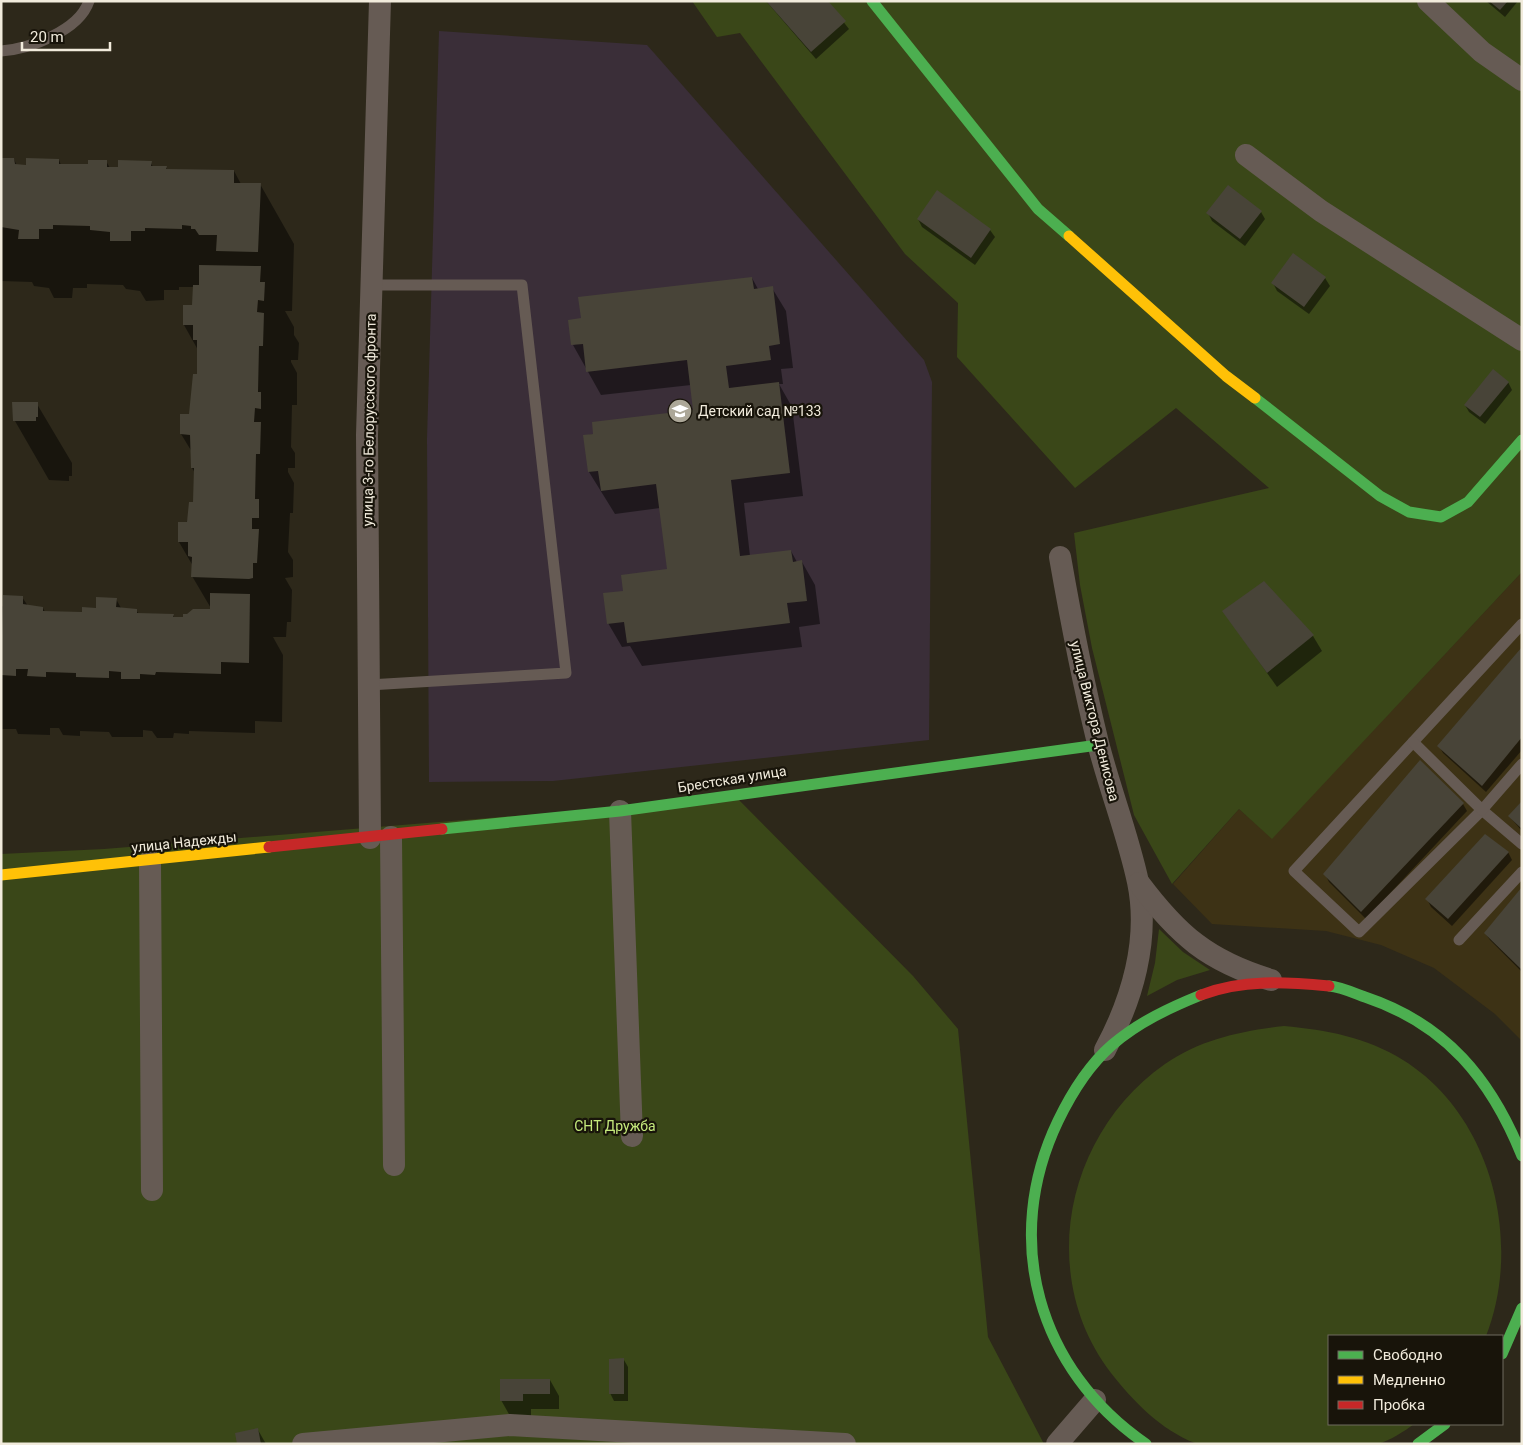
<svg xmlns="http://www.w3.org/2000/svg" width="1523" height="1445" viewBox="0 0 1523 1445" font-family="Roboto,sans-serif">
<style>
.built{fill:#3d3215}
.education{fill:#3a2e38}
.green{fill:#3a4718}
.shadow{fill:#0007}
.building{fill:#484438}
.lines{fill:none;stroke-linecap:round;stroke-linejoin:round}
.lane{stroke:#665b54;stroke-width:11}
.street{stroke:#665b54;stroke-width:22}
.fast{stroke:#4caf50;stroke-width:11}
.slow{stroke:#ffc107;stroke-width:11}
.jam{stroke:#c62828;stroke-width:11}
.labels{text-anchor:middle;stroke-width:4.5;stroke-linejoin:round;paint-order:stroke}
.poi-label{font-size:14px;fill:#f1ebdc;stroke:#18140a;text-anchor:start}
.street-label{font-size:14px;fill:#f1ebdc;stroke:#18140a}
.park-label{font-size:14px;fill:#c5ea7c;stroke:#18140a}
</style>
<rect width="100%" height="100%" fill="#2d281a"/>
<polygon class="built" points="1522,572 1522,1041 1495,1014 1434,968 1381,945 1326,931 1212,924 1173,884 1239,809 1272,838"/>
<polygon class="education" points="439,31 647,45 924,360 932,382 929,740 553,781 429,782 427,439"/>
<g class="green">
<polygon points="692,1 1522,1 1522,572 1272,839 1239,809 1172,884 1134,815 1092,648 1080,585 1074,533 1269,488 1176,408 1075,488 957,357 958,303 905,254 740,33 717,37"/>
<polygon points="737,798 913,976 958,1029 988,1337 1044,1444 1,1444 1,854 104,849"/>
<polygon points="1159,929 1183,952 1210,970 1177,980 1147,996 1155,963"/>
<path d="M1284,1026C1327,1030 1366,1037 1403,1060C1492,1115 1523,1242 1486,1336H1329V1424H1414C1405,1431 1389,1441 1378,1444C1371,1445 1361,1444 1354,1444C1335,1444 1316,1444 1297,1444C1272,1444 1248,1444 1223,1444C1215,1444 1203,1445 1195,1443C1161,1430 1133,1401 1111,1373C1036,1275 1066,1133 1165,1064C1201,1039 1242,1031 1284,1026Z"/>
</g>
<g class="shadow">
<polygon points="766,1 827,1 849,29 816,59"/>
<polygon points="1486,1 1518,1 1505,17"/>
<polygon points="1,159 14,159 17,166 27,166 59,160 61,165 89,165 106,161 110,168 151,163 153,167 166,168 168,170 234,171 241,184 260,184 294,244 292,311 285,311 294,327 294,335 299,343 298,360 291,360 291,362 297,373 297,405 292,405 291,447 295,453 295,468 288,468 288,472 294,483 293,513 290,513 288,552 293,560 293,577 285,578 292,590 291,622 287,622 286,637 273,637 283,655 282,722 255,721 255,733 189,731 189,734 174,733 173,738 157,738 152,731 143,730 143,737 112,737 109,732 80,731 80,736 63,735 59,728 50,728 50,735 18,734 16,729 1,729 1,607 22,597 28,606 43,608 45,612 83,613 97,609 116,599 121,608 136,610 139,614 173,615 174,618 184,618 212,610 192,576 193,566 179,542 194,503 195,473 192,468 192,452 181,434 191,416 198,375 198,350 184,325 193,307 194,287 179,287 179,290 164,290 164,300 146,301 140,291 126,289 123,285 87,284 87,288 73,288 72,298 54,298 49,288 34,286 32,282 1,281"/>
<polygon points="1261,212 1265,219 1245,246 1212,221 1208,213"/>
<polygon points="918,219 990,230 995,237 975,265 922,227"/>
<polygon points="1293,255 1325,278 1330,286 1309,314 1277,291 1273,283"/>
<polygon points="752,278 758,289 772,288 786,311 793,368 781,369 783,384 779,384 792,407 803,496 744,503 750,556 791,551 797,562 802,562 815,585 820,624 799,627 802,647 642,666 630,646 622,647 608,623 624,592 668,571 660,508 615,514 589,472 584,436 694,411 691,385 601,395 573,345"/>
<polygon points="1508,382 1512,390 1485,424 1469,412 1465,405"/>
<polygon points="37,404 72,463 72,476 69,476 69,481 49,480 15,421"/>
<polygon points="1224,612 1313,636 1322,651 1277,687"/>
<polygon points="1522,649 1522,750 1486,792 1443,753 1439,746"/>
<polygon points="1522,802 1522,831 1509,816"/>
<polygon points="1463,804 1467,811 1366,919 1329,882 1325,874"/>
<polygon points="1508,852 1512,860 1452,926 1431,907 1427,899"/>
<polygon points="1522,889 1522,972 1490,940 1485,933"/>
<polygon points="624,1360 628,1367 628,1401 614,1401 610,1393"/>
<polygon points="550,1380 559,1396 559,1409 531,1409 531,1416 510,1416 501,1400"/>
<polygon points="258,1430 266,1444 238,1444"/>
</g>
<g class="building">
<polygon points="766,1 828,1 846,21 811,52"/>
<polygon points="1489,1 1508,1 1500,10"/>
<polygon points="1,158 14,158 15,164 26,165 26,158 59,159 59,164 88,164 88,160 107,160 107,167 118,167 118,160 152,161 151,166 167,166 166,169 234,170 234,183 261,183 258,252 216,251 217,235 199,235 195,229 191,229 191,226 182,225 182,229 145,228 145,231 131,231 131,241 110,241 110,232 90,230 90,226 53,225 53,229 39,229 39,239 18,239 19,230 1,227"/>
<polygon points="1228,185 1262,211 1240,239 1206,213"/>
<polygon points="937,190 991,229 971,258 917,219"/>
<polygon points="1293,253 1326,277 1304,307 1271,283"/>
<polygon points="199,265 261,266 260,282 265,282 264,301 258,300 257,312 264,313 263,346 259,346 258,392 261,392 261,409 255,408 254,422 261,422 260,454 256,454 255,499 259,499 259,518 252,518 252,529 259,529 257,563 253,563 253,578 249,579 191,577 192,557 188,556 188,542 178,542 178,522 187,522 189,502 193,502 194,468 191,468 190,435 180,434 180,414 189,414 193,374 197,374 197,340 193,340 193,325 183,325 183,305 192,305 193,285 199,285"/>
<polygon points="752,277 754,289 773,286 780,344 769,346 771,360 726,366 729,388 779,382 790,473 731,480 740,556 791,550 793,562 802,560 807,601 787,603 790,623 627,643 624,622 607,624 603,593 623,591 621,575 667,569 656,484 601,491 598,471 588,472 583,435 593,434 592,422 693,410 687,360 586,372 583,344 571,345 568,320 581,318 578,297"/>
<polygon points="1493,369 1509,382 1480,417 1464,405"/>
<polygon points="12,402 38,402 38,417 36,417 36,421 13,421"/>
<polygon points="1264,581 1314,635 1267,673 1222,611"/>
<polygon points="210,593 250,594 249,663 221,662 221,674 156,672 155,675 140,674 140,679 121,679 121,672 109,671 109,678 76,677 76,673 46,672 46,677 27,676 28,669 16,669 16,676 1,675 3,595 23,596 23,604 43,607 43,611 82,612 82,607 96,608 96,597 117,598 116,607 137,609 137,613 174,614 173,617 183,617 183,614 187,614 193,609 210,609"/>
<polygon points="1522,647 1522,737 1482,786 1437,746"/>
<polygon points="1420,760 1464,803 1361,912 1323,874"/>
<polygon points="1522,801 1522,829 1508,816"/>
<polygon points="1485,834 1509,852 1448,919 1425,899"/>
<polygon points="1522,887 1522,970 1484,933"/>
<polygon points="624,1358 624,1394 609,1394 609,1359"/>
<polygon points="500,1379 550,1379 550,1394 523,1394 523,1401 500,1401"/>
<polygon points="258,1428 261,1444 237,1444 235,1433"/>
</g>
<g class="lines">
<g class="lane">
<path d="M1,51C29,49 79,31 89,1"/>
<polyline points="1522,624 1294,871 1359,932 1482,810 1522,844"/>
<polyline points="369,685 566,673 522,285 371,285"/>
<polyline points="1413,742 1482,810 1522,764"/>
<polyline points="1459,940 1522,872"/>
</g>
<g class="street">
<polyline points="1428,1 1482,52 1522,80"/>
<polyline points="1246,155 1321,211 1522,340"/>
<path d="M1060,557C1071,620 1083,682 1098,743C1110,790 1128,835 1138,882C1150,940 1132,1000 1105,1050"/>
<polyline points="620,811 632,1136"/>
<polyline points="391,837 394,1165"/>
<polyline points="370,838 367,435 380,1"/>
<polyline points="150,861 152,1190"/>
<path d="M1139,883C1178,935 1208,961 1271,980"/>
<polyline points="303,1444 510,1425 845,1444"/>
<polyline points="1057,1444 1095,1400"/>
</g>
<g class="fast">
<polyline points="872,1 1038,209 1069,236"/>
<polyline points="1255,398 1380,496 1409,512 1441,517 1468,502 1522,440"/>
<polyline points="442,829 620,811 1098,745"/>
<path d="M1329,986C1341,987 1354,993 1365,997C1446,1024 1491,1079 1522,1156"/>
<polyline points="1502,1354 1522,1308"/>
<path d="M1146,1444C1038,1370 1001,1240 1058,1121C1071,1094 1089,1065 1112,1045C1139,1022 1169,1008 1201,995"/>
<polyline points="1418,1444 1445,1424"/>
</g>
<g class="slow">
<polyline points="1069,236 1226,376 1255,398"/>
<polyline points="1,875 269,847"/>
</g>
<g class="jam">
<polyline points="269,847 442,829"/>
<path d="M1201,995C1242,979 1286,982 1329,986"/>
</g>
</g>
<defs>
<g id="school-disc" transform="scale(1.25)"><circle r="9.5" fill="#aca798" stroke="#18140a"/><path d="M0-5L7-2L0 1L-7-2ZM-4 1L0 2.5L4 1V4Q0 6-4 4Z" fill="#fff"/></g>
</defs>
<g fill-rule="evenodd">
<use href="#school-disc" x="680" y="411"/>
</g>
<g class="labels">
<g class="poi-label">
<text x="698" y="416">Детский сад №133</text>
</g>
<g class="street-label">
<text transform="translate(369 420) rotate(-89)" y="5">улица 3-го Белорусского фронта</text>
<text transform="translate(1095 721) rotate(76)" y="5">улица Виктора Денисова</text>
<text transform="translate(732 779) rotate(-9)" y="5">Брестская улица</text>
<text transform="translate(184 842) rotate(-6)" y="5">улица Надежды</text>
</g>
<g class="park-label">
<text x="615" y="1131">СНТ Дружба</text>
</g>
</g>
<rect width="1523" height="1445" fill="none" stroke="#f1ebdc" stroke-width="5"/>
<rect x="1328" y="1335" width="175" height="90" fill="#18140a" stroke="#6f6a5e"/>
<rect x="1338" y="1351" width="25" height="8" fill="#4caf50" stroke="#6f6a5e"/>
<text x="1373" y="1360" font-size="15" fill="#f1ebdc">Свободно</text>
<rect x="1338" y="1376" width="25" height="8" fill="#ffc107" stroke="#6f6a5e"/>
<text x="1373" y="1385" font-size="15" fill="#f1ebdc">Медленно</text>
<rect x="1338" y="1401" width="25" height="8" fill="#c62828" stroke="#6f6a5e"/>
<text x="1373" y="1410" font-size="15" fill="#f1ebdc">Пробка</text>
<path d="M22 42v8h88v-8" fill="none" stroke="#f1ebdc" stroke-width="2.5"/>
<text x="30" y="42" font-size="15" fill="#f1ebdc" stroke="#18140a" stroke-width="4" paint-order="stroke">20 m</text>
</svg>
